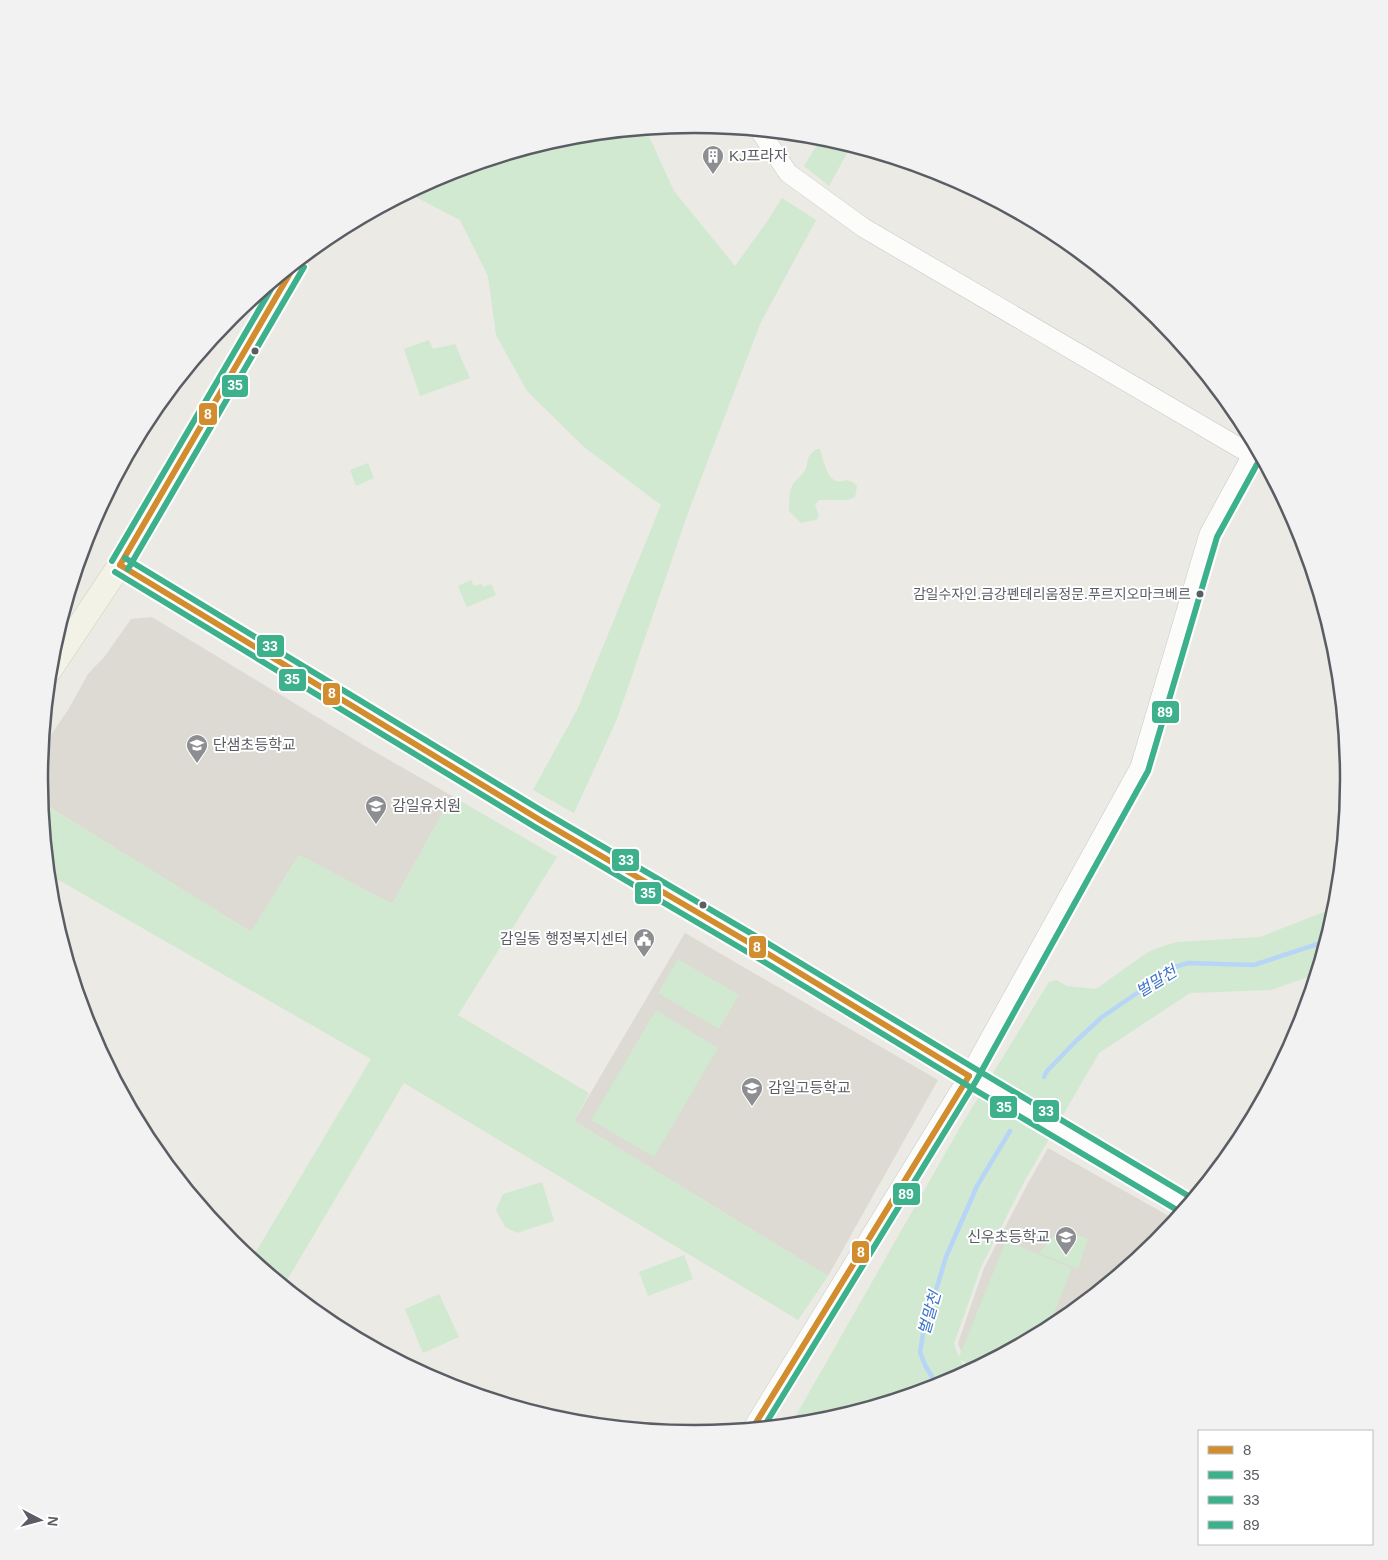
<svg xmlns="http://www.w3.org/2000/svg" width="1388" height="1560" viewBox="0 0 1388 1560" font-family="Helvetica,'Noto Sans KR',sans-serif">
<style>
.education{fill:#dcdad2}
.green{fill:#d1e9d0}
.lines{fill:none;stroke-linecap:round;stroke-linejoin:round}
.stream{stroke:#b7d5f7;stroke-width:4.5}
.minor-casing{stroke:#c7c8c7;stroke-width:20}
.major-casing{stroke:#d4ceb0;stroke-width:25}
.minor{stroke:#fcfcfb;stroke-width:19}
.major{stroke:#f2f2e7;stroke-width:24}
.bus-1-casing{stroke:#fff;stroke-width:10}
.bus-2-casing{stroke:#fff;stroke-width:10}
.bus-3-casing{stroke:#fff;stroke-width:10}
.bus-4-casing{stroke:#fff;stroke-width:10}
.bus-1{stroke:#d18d2e;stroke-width:6}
.bus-2{stroke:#3db08c;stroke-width:6}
.bus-3{stroke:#3db08c;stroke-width:6}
.bus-4{stroke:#3db08c;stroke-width:6}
.bus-dot{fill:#5a5d64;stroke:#fff;stroke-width:2}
.labels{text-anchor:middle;stroke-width:4;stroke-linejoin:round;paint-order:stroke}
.bus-label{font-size:14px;fill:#5a5d64;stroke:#fff;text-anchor:end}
.poi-label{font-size:15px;fill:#5a5d64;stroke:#fff;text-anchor:start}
.water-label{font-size:16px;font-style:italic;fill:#3b72ca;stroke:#fff}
.rim{fill:none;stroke:#5a5d64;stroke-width:2.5}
.line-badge{stroke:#fff;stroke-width:2}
.badge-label{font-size:14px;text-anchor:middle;font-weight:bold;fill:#fff}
</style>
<rect width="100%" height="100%" fill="#ebeae4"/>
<g class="education">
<polygon points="152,617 365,746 452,796 392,904 299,855 251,932 41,802 39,780 42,748 68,710 88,674 105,656 131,619"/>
<polygon points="685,933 938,1080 828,1276 574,1121"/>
<polygon points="1048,1148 1176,1220 1157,1244 1058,1325 971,1371 964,1360 958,1343 984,1268 1027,1185"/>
</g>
<g class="green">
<polygon points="646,130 674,191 735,266 766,223 782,198 816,220 760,324 689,510 617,719 574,813 533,790 577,710 661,505 584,447 527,391 496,335 488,276 460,220 408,193 444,175 566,137"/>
<polygon points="822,137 851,146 829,186 804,166"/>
<polygon points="429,340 433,349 455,344 470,378 420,396 404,349"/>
<path d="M817,449H820C824,462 828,488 846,480L853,482L857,486L855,497L848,500H819L815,505L819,516L816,520L801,523L789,511C789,502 789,492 793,484C796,479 801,476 804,472C810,463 804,457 817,449Z"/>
<polygon points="368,463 374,478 356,486 350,470"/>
<polygon points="471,580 474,586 481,584 483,587 491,584 496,595 467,607 458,586"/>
<polygon points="452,796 557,857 458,1015 589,1093 574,1121 828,1276 798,1320 404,1083 283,1287 251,1260 371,1059 48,874 41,802 251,932 299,855 392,904"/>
<polygon points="1337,907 1317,974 1271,990 1190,993 1099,1053 1024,1182 981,1267 954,1344 959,1357 1006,1241 1072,1268 1047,1331 979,1367 960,1360 968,1373 944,1385 822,1423 790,1426 962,1124 1049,982 1056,980 1067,986 1096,989 1148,952 1163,946 1177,942 1260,937"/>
<polygon points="678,959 739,995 719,1029 658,993"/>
<polygon points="656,1010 718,1048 654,1157 591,1120"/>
<polygon points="542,1182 554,1221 517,1233 505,1227 496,1210 503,1194"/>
<polygon points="1060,1228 1088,1239 1078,1269 1039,1253"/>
<polygon points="684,1255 693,1279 648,1296 639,1272"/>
<polygon points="439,1294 459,1337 423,1353 405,1309"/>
</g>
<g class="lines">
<g class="stream">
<polyline points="1044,1077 1047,1071 1077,1040 1102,1017 1175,967 1188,963 1254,965 1327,941"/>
<polyline points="938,1387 925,1365 920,1352 923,1334 946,1257 977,1186 1010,1131"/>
</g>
<g class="minor-casing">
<g id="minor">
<polyline points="760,131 788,173 864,228 1252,455"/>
<polyline points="120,565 540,820 765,952 969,1076 1188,1206"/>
<polyline points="752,1429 969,1076 1140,767 1209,534 1256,448"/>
</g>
</g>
<g class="major-casing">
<polyline id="major" points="50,670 120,565 296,263"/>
</g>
<use href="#minor" class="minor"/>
<use href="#major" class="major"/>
<g class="bus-1-casing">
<g id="bus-1">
<polyline points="120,565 540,820 765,952 969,1076"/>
<polyline points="120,565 296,263"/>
<polyline points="752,1429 969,1076"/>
</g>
</g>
<g class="bus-2-casing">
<g id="bus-2">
<polyline points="128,569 304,267"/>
<polyline points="115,572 535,827 761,960 965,1084 1182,1213"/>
</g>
</g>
<g class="bus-3-casing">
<g id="bus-3">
<polyline points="125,558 544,812 769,944 974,1068 1192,1198"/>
<polyline points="112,561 277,279"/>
</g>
</g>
<g class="bus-4-casing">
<polyline id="bus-4" points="763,1428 976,1081 1148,771 1217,537 1261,457"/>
</g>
<use href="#bus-1" class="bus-1"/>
<use href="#bus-2" class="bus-2"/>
<use href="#bus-3" class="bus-3"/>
<use href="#bus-4" class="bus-4"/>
</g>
<defs>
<g id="building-pin" transform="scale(1.125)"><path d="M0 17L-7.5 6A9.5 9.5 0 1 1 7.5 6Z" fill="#8d8e91" stroke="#fff"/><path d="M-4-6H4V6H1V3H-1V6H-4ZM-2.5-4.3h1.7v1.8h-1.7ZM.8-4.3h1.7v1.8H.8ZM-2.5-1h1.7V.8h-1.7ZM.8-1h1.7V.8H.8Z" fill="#fff"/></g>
<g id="school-pin" transform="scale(1.125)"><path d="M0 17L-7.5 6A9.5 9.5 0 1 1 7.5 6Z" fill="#8d8e91" stroke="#fff"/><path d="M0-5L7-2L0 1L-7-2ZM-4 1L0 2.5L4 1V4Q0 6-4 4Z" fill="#fff"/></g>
<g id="civic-pin" transform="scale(1.125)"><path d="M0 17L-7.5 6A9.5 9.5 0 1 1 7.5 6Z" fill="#8d8e91" stroke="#fff"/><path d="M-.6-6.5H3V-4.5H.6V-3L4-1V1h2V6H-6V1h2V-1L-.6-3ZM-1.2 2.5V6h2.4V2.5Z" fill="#fff"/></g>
</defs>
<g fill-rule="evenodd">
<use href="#building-pin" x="713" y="156"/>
<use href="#school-pin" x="197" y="745"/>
<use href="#school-pin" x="376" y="806"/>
<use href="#civic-pin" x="644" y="939"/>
<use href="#school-pin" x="752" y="1088"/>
<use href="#school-pin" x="1066" y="1237"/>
</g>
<g class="bus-dot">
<circle cx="255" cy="351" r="4.5"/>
<circle cx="1200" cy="594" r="4.5"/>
<circle cx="703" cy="905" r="4.5"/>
</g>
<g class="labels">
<g class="bus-label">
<text x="1191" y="599">감일수자인.금강펜테리움정문.푸르지오마크베르</text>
</g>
<g class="poi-label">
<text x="729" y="161">KJ프라자</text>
<text x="213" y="750">단샘초등학교</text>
<text x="392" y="811">감일유치원</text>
<text x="628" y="944" text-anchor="end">감일동 행정복지센터</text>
<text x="768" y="1093">감일고등학교</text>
<text x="1050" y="1242" text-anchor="end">신우초등학교</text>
</g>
<g class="water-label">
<text transform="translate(1156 981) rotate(-32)" y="6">벌말천</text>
<text transform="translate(929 1313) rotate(-74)" y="6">벌말천</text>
</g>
</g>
<path d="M0 0H1388V1560H0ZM48 779a646 646 0 1 1 1292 0a646 646 0 1 1-1292 0Z" fill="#f2f2f3" fill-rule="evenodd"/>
<path class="rim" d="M48 779a646 646 0 1 1 1292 0a646 646 0 1 1-1292 0Z"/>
<g class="line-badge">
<rect x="221" y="374" width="28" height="24" rx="5" fill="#3db08c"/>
<rect x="198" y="402" width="20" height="24" rx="5" fill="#d18d2e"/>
<rect x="256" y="634" width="29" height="24" rx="5" fill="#3db08c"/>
<rect x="278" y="668" width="29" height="24" rx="5" fill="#3db08c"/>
<rect x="322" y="682" width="19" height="24" rx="5" fill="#d18d2e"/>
<rect x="1151" y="700" width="29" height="24" rx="5" fill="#3db08c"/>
<rect x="611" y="848" width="29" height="24" rx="5" fill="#3db08c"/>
<rect x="634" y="881" width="28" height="24" rx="5" fill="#3db08c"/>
<rect x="748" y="935" width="19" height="24" rx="5" fill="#d18d2e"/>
<rect x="989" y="1095" width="29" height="24" rx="5" fill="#3db08c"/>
<rect x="1032" y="1099" width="28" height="24" rx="5" fill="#3db08c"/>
<rect x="892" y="1182" width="29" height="24" rx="5" fill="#3db08c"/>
<rect x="851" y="1240" width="19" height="24" rx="5" fill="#d18d2e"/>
</g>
<g class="badge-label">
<text x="235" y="390">35</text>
<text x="208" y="419">8</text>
<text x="270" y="651">33</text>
<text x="292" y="684">35</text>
<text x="332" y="698">8</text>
<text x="1165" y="717">89</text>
<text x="626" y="865">33</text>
<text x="648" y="898">35</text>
<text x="757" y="952">8</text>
<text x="1004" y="1112">35</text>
<text x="1046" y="1116">33</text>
<text x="906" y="1199">89</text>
<text x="861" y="1257">8</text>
</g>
<rect x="1198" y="1430" width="175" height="115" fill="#ffffff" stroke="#bdbec1"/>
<rect x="1208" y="1446" width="25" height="8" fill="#d18d2e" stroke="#bdbec1"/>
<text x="1243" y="1455" font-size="15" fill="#5a5d64">8</text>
<rect x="1208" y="1471" width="25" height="8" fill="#3db08c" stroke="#bdbec1"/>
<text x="1243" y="1480" font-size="15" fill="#5a5d64">35</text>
<rect x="1208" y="1496" width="25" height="8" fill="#3db08c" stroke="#bdbec1"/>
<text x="1243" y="1505" font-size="15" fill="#5a5d64">33</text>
<rect x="1208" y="1521" width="25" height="8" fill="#3db08c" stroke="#bdbec1"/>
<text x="1243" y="1530" font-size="15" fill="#5a5d64">89</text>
<g transform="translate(40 1520) rotate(96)" stroke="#ffffff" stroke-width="4" paint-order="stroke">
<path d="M0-4L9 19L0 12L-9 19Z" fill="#5a5d64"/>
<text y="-8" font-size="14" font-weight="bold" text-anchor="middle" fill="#5a5d64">N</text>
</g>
</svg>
